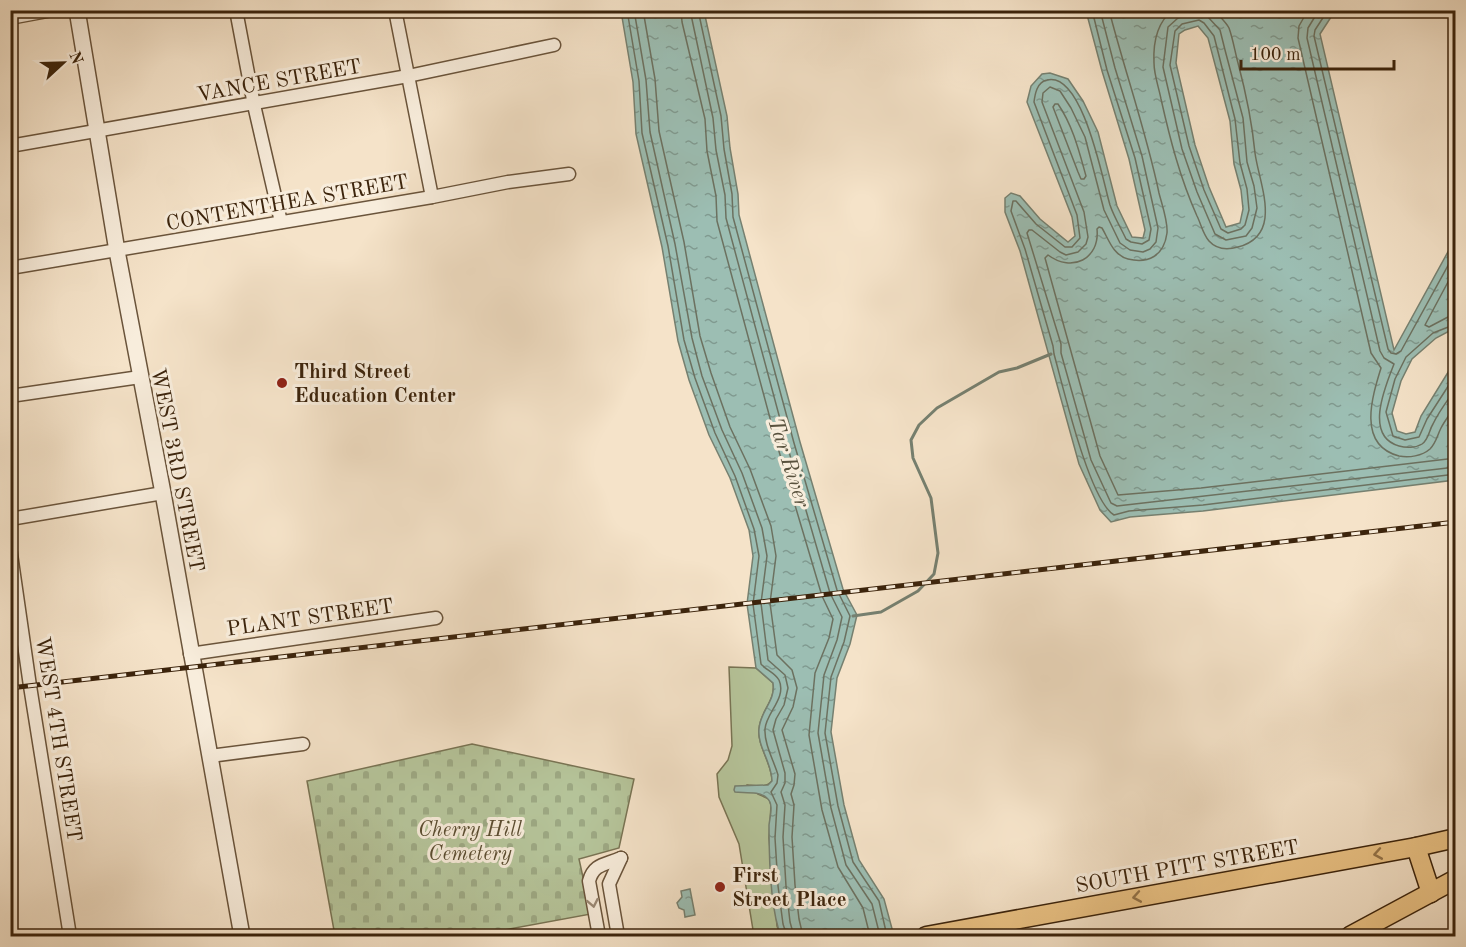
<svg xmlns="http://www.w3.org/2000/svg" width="1466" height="947" viewBox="0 0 1466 947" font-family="'Old Standard TT',serif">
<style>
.grass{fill:#b6c59b;stroke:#797454;stroke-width:1.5}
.cemetery{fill:url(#cemetery-stones);stroke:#797454;stroke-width:1.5}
.water{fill:url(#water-ripples);stroke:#768070;stroke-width:1.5;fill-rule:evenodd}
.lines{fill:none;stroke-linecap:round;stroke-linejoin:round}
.shore{stroke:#6c7160;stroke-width:1.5}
.stream{stroke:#768070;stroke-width:3}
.minor-casing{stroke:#6a543b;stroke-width:15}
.tertiary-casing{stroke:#6a543b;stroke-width:18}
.primary-casing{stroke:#3c240c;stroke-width:21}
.minor{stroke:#f8eddc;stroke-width:12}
.tertiary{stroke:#f8eddc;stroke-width:15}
.primary{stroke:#eac284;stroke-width:18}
.rail-casing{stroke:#3c240c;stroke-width:5}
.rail{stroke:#f8eddc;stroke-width:3;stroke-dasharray:9;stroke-linecap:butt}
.oneway{stroke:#937348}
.oneway2{stroke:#9a8874}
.poi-dot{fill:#8f2418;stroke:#f8eddc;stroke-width:2}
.labels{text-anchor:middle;stroke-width:6;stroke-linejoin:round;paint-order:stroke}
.street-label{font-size:21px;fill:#3c240c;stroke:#f8eddc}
.poi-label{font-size:21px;font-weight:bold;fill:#3c240c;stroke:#f8eddc;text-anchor:start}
.park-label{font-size:21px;font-style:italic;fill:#5a4c30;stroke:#f8eddc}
.water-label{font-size:22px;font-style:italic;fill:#59523e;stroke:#f8eddc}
</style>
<defs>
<pattern id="cemetery-stones" width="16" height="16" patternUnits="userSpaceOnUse" patternTransform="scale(1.5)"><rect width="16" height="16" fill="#b6c59b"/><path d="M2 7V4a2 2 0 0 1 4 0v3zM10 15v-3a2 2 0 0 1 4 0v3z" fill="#9da984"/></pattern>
<pattern id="water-ripples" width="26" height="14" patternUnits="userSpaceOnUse" patternTransform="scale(1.5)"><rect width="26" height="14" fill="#9cbeb3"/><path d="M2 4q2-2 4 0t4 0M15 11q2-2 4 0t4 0" fill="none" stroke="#809a90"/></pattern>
</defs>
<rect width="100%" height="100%" fill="#f5e3c9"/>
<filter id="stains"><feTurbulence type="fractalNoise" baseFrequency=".00333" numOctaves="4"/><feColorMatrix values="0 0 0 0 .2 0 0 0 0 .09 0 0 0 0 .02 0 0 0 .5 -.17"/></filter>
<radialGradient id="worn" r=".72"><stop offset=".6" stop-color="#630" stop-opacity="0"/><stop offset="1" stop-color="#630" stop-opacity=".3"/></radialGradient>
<path class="grass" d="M729,667L756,668L773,683C776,701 760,711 759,729C757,746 772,763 772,781C766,788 757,786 748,785L758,794L769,799L771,805L769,838L777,926L781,936H754L739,844L719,797L717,774L728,760L732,746Z"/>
<polygon class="cemetery" points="472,744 634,779 619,848 579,859 591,914 472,936 335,936 307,781"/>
<g class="water">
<path d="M621,11H704L727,116L730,148L738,194L739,215L800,442L843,589L857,615L850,644L837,678L831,732L844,805L859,860L884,899L894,936H781C770,909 769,855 769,825C770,816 774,804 767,798C760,791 744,793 735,792L734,790L735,786L768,785L772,781C772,763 757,746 759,729C760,711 776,701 773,683L756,668L747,604L753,556L749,530L730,478L709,435L689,380L678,341L662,247L636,134L633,82Z"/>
<path d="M1086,11H1335L1320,34L1394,350L1455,239V328L1436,338L1412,359L1401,381L1392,413L1397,431L1406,434L1415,432L1421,416L1455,361V480L1203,511L1130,517L1111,522L1100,510L1079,464L1020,251L1005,212V198L1011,193L1020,196L1040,219L1068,242L1075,236L1072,217L1027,102L1031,86L1042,74L1050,73L1068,79L1083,101L1098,132L1117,206L1132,237L1143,238L1145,230L1129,159L1102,71ZM1198,26L1208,38L1230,121L1234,164L1241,190L1243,209L1240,223L1226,227L1209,187L1195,145L1176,63L1179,34L1185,30Z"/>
<polygon points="690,889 695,915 685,917 684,910 679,908 677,903 682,897 681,891"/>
</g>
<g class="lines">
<g class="shore">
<path d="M627,10L639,81L642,133L668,246L684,340L695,378L715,433L735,476L754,529L759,556L753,604L761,664C766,670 775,673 779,680C787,698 766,713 765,729C764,744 774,761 778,775L777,783L771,792L777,805L775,838L778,886L783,924L787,936"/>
<polyline points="634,10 646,80 650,132 675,244 692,338 702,376 722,430 742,473 762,528 767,556 761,603 768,660 785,675 788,688 784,705 776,719 773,730 785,773 785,783 781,792 785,805 783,837 786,886 790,922 794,936"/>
<polyline points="643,10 655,79 659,131 684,242 700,336 711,373 730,427 750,469 771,526 776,556 770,603 777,655 792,670 797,688 793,707 782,730 795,774 794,785 791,794 794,805 792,837 795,885 799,919 803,936"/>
<polyline points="681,10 682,22 705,119 707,151 716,196 717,221 778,448 822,596 833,619 829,638 815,673 809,735 822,810 838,867 863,908 870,936"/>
<polyline points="690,10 713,118 716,150 725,195 726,218 787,445 830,593 842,617 837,640 824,675 818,733 831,808 846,865 872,904 880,936"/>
<polyline points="698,10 721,116 724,149 732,194 733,217 794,443 837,590 850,616 844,642 831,677 825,733 838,806 853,862 879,901 887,936"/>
<path d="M1092,10L1107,70L1135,158L1151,229L1149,240L1142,244L1131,242L1126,239C1121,228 1114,217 1110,205C1103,182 1083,71 1047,80C1037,82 1035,94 1034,102L1077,215L1080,238L1072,247H1065L1036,224L1016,201H1013L1011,211L1025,249L1053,346L1054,354C1063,386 1089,500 1114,515L1129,511L1203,505L1456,474"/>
<polyline points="1100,10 1115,68 1142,156 1158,228 1156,242 1150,249 1143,252 1130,250 1120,243 1104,210 1085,137 1071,108 1060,91 1050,87 1043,93 1042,102 1084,212 1088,237 1086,244 1078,252 1066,255 1060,252 1032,230 1029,230 1027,233 1061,344 1061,353 1091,460 1111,503 1117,506 1456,467"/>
<path d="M1109,10C1125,72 1146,131 1159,193C1162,205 1168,221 1167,233C1164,256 1148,264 1128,259C1113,255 1109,240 1102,228L1099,227L1097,229C1100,259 1072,273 1048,255L1045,258L1100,456L1118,495L1201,488L1456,458"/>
<path d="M1173,10C1156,23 1153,43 1154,63C1154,75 1159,88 1161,99C1170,139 1180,178 1197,216C1201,224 1203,234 1209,241C1217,250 1227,250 1238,247C1284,235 1259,184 1255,153C1252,122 1246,93 1238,63C1235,52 1233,39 1229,28C1226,22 1219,16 1214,10"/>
<path d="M1308,10L1299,26L1298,38L1371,353L1381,368C1372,397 1357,445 1399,456C1409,458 1422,456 1430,449C1436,443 1437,436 1441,428C1445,420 1451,413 1456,405"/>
<path d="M1319,10L1308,28L1307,38L1380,351L1384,358L1394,364C1385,387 1364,436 1399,446C1406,448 1416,448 1422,444C1429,439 1429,430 1433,424C1439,411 1448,400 1456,388"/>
<polyline points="1328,10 1315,30 1314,36 1388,349 1391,353 1396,354 1401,351 1456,251"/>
<polygon points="1194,13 1207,16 1220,30 1225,50 1243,118 1247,162 1254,186 1257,208 1252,228 1246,236 1226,240 1215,234 1197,192 1182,149 1163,67 1168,27 1178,18"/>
<polygon points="1199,20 1204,23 1214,36 1235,119 1240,163 1247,189 1249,210 1245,225 1241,229 1228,233 1221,229 1204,190 1189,146 1170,65 1175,31 1182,24"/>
<path d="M1055,104H1058C1073,126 1079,151 1086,176L1084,179H1081L1078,172L1053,107Z"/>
<polyline points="1456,267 1425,325 1429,327 1448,317 1456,316"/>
<polyline points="1456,324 1433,333 1406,357 1395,379 1386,412 1393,436 1405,440 1419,437 1427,419 1456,374"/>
</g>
<polyline class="stream" points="853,616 881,612 918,591 934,574 938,553 931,498 913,458 911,440 919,425 937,408 999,372 1017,368 1051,354"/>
<g class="minor-casing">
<g id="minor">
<polyline points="236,10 254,105 281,222"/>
<polyline points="395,10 432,197"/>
<polyline points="10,18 53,10"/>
<polyline points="10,146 408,76 554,45"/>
<polyline points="10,268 432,197 508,182 569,174"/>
<polyline points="10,396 140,377"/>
<polyline points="10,519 163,493"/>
<polyline points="10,547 30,686 70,936"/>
<polyline points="190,654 436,618"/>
<polyline points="210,756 303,744"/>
<path d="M599,936L589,881C594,863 606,865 621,858"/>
<polyline points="618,936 609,884 621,858"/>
</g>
</g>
<g class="tertiary-casing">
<polyline id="tertiary" points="77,10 117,251 163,493 242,936"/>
</g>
<g class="primary-casing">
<g id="primary">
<polyline points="1416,847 1431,893"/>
<polyline points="926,936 1416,847 1456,838"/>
<polyline points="1350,936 1456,879"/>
</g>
</g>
<use href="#minor" class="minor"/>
<use href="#tertiary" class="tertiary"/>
<use href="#primary" class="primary"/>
<g class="rail-casing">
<polyline id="rail" points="10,688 1456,522"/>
</g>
<use href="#rail" class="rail"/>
</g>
<defs><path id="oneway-chevron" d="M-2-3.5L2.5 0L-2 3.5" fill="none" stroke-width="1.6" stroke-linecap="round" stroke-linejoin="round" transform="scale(1.5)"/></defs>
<g class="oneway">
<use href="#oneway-chevron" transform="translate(1378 854) rotate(170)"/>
<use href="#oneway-chevron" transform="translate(1137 897) rotate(170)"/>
</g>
<use class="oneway2" href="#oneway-chevron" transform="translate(593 903) rotate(79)"/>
<g class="poi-dot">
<circle cx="282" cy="383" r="6"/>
<circle cx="720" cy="887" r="6"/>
</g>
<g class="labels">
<g class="street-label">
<text transform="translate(279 80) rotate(-10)" y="7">VANCE STREET</text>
<text transform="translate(287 202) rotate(-10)" y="7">CONTENTHEA STREET</text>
<text transform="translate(178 470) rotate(79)" y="7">WEST 3RD STREET</text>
<text transform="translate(310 617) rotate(-8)" y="7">PLANT STREET</text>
<text transform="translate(59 739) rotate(81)" y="7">WEST 4TH STREET</text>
<text transform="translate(1187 866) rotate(-10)" y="7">SOUTH PITT STREET</text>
</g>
<g class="poi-label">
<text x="294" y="378">Third Street<tspan x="294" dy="24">Education Center</tspan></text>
<text x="732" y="882">First<tspan x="732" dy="24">Street Place</tspan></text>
</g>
<g class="park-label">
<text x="470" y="836">Cherry Hill<tspan x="470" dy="24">Cemetery</tspan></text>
</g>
<g class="water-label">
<text transform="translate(790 462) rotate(72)" y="8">Tar River</text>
</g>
</g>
<rect width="1466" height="947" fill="none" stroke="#f5e3c9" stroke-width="36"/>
<rect x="12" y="12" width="1442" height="923" fill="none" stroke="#3c240c" stroke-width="3"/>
<rect x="18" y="18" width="1430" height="911" fill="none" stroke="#3c240c" stroke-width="1.5"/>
<g transform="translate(63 63) rotate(68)" stroke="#f8eddc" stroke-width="4.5" paint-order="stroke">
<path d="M0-4.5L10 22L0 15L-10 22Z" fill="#3c240c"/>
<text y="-9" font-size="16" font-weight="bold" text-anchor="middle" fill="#3c240c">N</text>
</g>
<path d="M1241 60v9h153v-9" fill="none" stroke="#3c240c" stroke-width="3"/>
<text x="1250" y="60" font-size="18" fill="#3c240c" stroke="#f8eddc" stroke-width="4.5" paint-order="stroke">100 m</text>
<rect width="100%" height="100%" filter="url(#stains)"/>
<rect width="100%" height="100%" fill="url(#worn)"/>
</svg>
